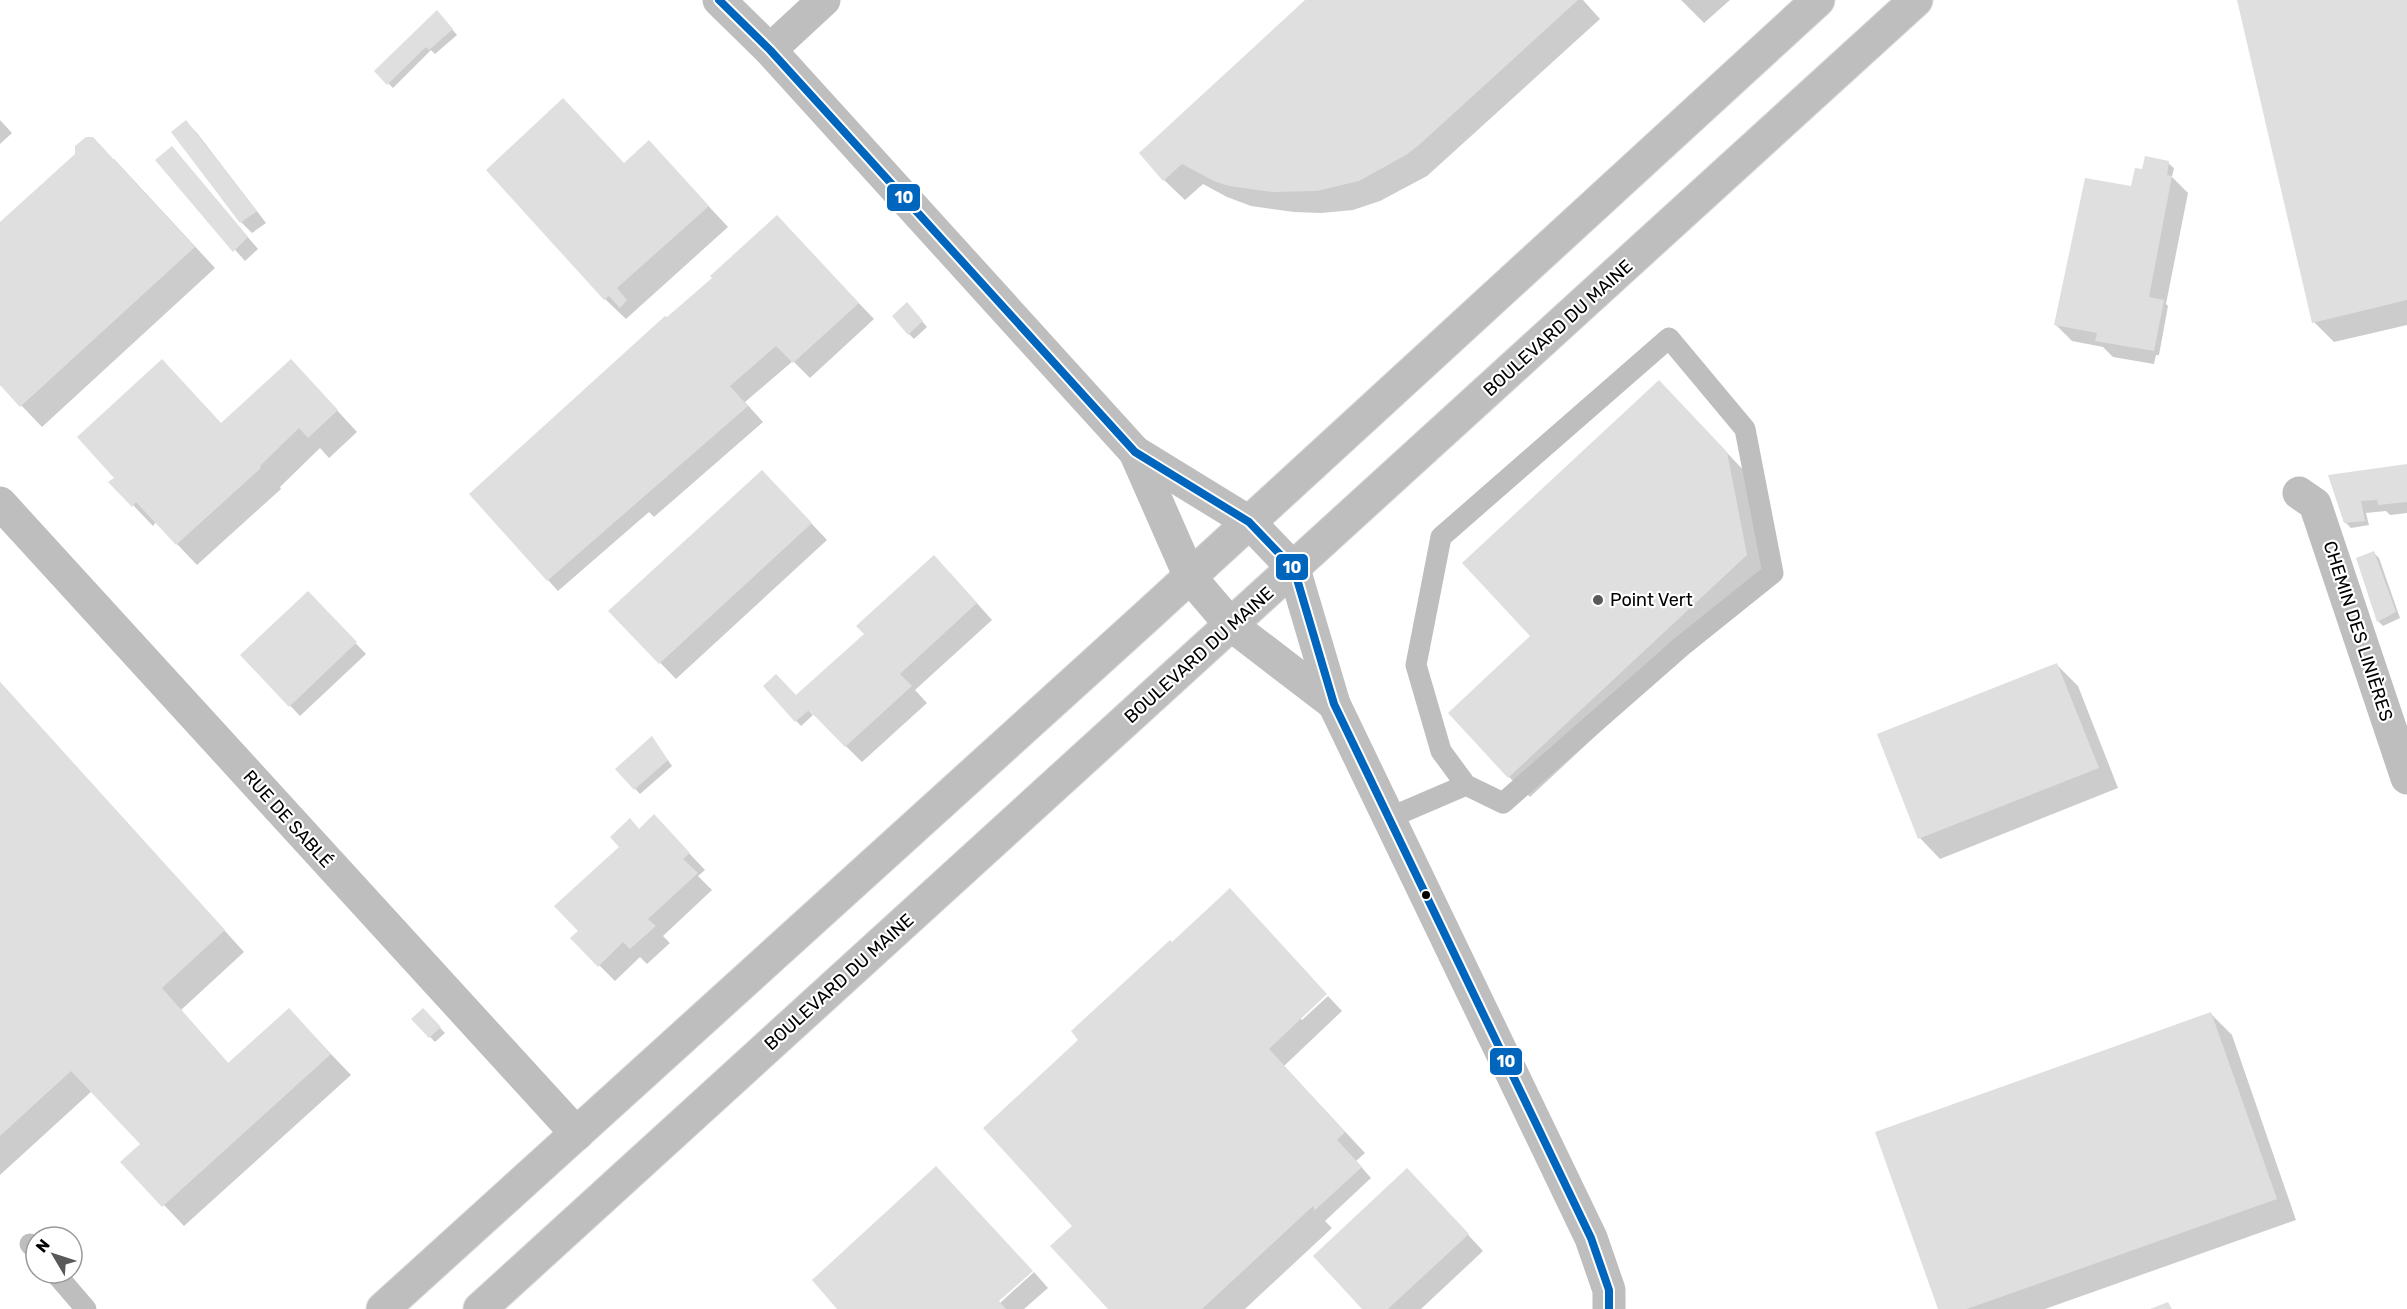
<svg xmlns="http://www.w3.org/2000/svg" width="2407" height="1309" viewBox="0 0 2407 1309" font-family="Rubik,sans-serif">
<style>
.shadow{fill:#0003}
.building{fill:#dfdfdf}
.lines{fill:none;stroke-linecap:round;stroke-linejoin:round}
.primary-casing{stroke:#dbdbdb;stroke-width:35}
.service{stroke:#bebebe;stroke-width:21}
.minor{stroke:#bebebe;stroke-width:33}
.primary{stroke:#bebebe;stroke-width:33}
.bus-1-casing{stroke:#fff;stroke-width:12}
.bus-1{stroke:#0065bd;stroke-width:8}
.poi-dot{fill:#595959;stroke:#fff;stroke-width:2}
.bus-dot{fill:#000;stroke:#fff;stroke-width:2}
.labels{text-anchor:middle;stroke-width:4.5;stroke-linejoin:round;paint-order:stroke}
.street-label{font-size:18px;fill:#000;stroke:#fff}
.poi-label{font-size:18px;fill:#000;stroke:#fff;text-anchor:start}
.line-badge{stroke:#fff;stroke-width:2}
.badge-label{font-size:16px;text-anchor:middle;font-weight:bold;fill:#fff}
</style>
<rect width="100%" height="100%" fill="#fff"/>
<g class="shadow">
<polygon points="1308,0 1583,0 1600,19 1427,176 1380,201 1353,210 1321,213 1294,212 1251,206 1227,197 1203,184 1185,200 1164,180"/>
<polygon points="1681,0 1730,0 1704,23"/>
<polygon points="2239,0 2407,0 2407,325 2334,342 2314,322"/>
<polygon points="437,12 457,35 435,54 431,50 393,88 376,71"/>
<polygon points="0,120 12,133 0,144"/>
<polygon points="186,122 197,133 266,223 252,233 241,222 173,132"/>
<polygon points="649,142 728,227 626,319 605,299 625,165"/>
<polygon points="114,159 215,268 42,427 0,383 0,224"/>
<polygon points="182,159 258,249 245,261 157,161"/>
<polygon points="2168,163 2174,168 2172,177 2188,193 2166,304 2168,306 2159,355 2156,355 2154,364 2113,357 2103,347 2072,341 2056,325 2132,188 2148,173"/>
<polygon points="792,233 874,319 810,378 793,361 745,402 763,422 654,517 649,512 558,591 548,580 667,319"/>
<polygon points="907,304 927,327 914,339 909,334"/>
<polygon points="311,382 357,432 329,458 320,448 280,487 281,489 197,565 156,522 153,526 111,482 222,425"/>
<polygon points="1680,403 1748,475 1767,576 1530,797 1509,777 1533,636"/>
<polygon points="2407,465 2407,513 2390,515 2386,511 2366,513 2369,525 2351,528 2346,523 2341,506"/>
<polygon points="778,488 827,540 676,679 610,611"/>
<polygon points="2374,553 2379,558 2400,618 2383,626 2378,621"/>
<polygon points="950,573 992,620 915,690 927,703 862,762 798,699 813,715 801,726 765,687 796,697"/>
<polygon points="308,594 366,654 300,716 242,655"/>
<polygon points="2057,665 2078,686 2118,788 1940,859 1920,838"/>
<polygon points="0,682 244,952 181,1010 229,1064 289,1010 351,1075 184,1226 123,1162 142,1144 92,1091 0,1175"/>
<polygon points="652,738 672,766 640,794 617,769"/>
<polygon points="640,830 669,832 705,870 698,876 712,890 663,936 670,943 647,964 640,957 615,981 572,938 580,931"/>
<polygon points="1328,996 1342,1011 1284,1066 1365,1153 1356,1161 1371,1178 1325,1221 1332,1228 1245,1309 1110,1309 1075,1226 1300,1018 1302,1020"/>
<polygon points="423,1010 445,1033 435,1042 413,1019"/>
<polygon points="2211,1014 2232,1035 2296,1220 2045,1309 1940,1309"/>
<polygon points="1423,1186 1483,1251 1421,1309 1364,1309"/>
<polygon points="1034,1272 1048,1288 1024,1309 839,1309 1000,1303"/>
</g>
<g class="building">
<polygon points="1305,0 1578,0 1419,145 1406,155 1359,181 1317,191 1272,192 1229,186 1214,181 1182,164 1163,181 1139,153"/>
<polygon points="2237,0 2407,0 2407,300 2312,323"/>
<polygon points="437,10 453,29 429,50 426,47 387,85 374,71"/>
<polygon points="563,98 624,163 649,140 709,206 617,288 627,300 620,308 609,296 604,300 486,170"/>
<polygon points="186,120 257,211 240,223 171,132"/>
<polygon points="86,137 93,137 195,247 20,407 0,385 0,222 75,154 75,146"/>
<polygon points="172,146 248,237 233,252 155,160"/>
<polygon points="2145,156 2169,161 2167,175 2172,176 2149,297 2164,300 2154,351 2095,341 2097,333 2054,325 2085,178 2131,186 2135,168 2142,169"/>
<polygon points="777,215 859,303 793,363 776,346 730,386 748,406 547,581 469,494 665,316 667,317 712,278 710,276"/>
<polygon points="907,302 923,321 908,335 892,316"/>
<polygon points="162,359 221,423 291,359 338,410 308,438 299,428 260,466 261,468 176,545 136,502 132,507 108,482 114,478 77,437"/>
<polygon points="1659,380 1727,452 1747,555 1508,778 1448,713 1530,636 1462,563"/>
<polygon points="2407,464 2407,502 2378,505 2377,500 2361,501 2365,521 2344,523 2328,475"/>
<polygon points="762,470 812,523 659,664 608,611"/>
<polygon points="2374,551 2396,612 2377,622 2356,558"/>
<polygon points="934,555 977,603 900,674 912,686 845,747 809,710 795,722 763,686 776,674 796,695 864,634 856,626"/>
<polygon points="308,591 357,642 289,707 240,655"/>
<polygon points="2057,663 2099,768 1918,839 1877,734"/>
<polygon points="0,682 225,930 162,988 228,1063 289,1008 331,1054 162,1207 120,1162 140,1144 71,1071 0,1136"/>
<polygon points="652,736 668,760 634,790 615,769"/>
<polygon points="654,814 690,853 683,859 698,873 648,919 656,926 630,949 623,942 598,967 570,938 578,931 554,906 619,847 610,837 630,818 639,829"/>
<polygon points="1230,888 1327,994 1269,1049 1345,1132 1337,1140 1362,1167 1315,1210 1313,1206 1202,1309 1108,1309 1050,1246 1072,1226 983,1128 1078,1040 1071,1031 1170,940 1172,942"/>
<polygon points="423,1008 441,1027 429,1038 411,1019"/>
<polygon points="2211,1012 2277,1199 1967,1309 1938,1309 1875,1132"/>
<polygon points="936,1166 1033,1271 999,1301 1006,1309 837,1309 812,1280"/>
<polygon points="1407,1168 1469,1234 1388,1309 1362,1309 1313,1256"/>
<polygon points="2168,1302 2172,1309 2150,1309"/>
</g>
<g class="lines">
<g class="primary-casing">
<g id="primary">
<polyline points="383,1309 1147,616 1818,0"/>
<polyline points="480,1309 1916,0"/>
</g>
</g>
<g class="service">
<polyline points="1389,818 1466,785 1503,803 1682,646 1773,573 1745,429 1669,338 1441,537 1416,665 1441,751 1466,785"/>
<polyline points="30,1244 36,1250"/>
<polyline points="55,1273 86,1309"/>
</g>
<g class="minor">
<polyline points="719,0 770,50 1135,452 1249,522 1294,569 1334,704 1591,1238 1609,1290 1609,1309"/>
<polyline points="770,50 824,0"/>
<polyline points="1135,452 1190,577 1231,625 1334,704"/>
<polyline points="2299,493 2315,504 2407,778"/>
<polyline points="0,503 577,1134"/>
</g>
<use href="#primary" class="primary"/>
<g class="bus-1-casing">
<polyline id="bus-1" points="719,0 770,50 1135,452 1249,522 1294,569 1334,704 1591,1238 1609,1290 1609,1309"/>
</g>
<use href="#bus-1" class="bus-1"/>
</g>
<circle class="poi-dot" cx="1598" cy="600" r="6"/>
<circle class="bus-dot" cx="1426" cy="895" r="5"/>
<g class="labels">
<g class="street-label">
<text transform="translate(1558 328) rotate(-42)" y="6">BOULEVARD DU MAINE</text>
<text transform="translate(2358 631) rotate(72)" y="6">CHEMIN DES LINIÈRES</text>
<text transform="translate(1199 655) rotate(-42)" y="6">BOULEVARD DU MAINE</text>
<text transform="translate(288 819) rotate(48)" y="6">RUE DE SABLÉ</text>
<text transform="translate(839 982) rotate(-42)" y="6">BOULEVARD DU MAINE</text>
</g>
<g class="poi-label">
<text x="1610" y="606">Point Vert</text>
</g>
</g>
<g class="line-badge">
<rect x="886" y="183" width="35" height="29" rx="6" fill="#0065bd"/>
<rect x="1275" y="553" width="34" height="28" rx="6" fill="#0065bd"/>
<rect x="1489" y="1047" width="34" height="29" rx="6" fill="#0065bd"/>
</g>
<g class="badge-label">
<text x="904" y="203">10</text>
<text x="1292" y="573">10</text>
<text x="1506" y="1067">10</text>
</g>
<g transform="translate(54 1255) rotate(309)"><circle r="28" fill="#ffffff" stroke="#999999" stroke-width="1.5"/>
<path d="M0-4.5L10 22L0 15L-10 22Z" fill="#595959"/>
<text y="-9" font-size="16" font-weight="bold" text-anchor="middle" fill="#000000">N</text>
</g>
</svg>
